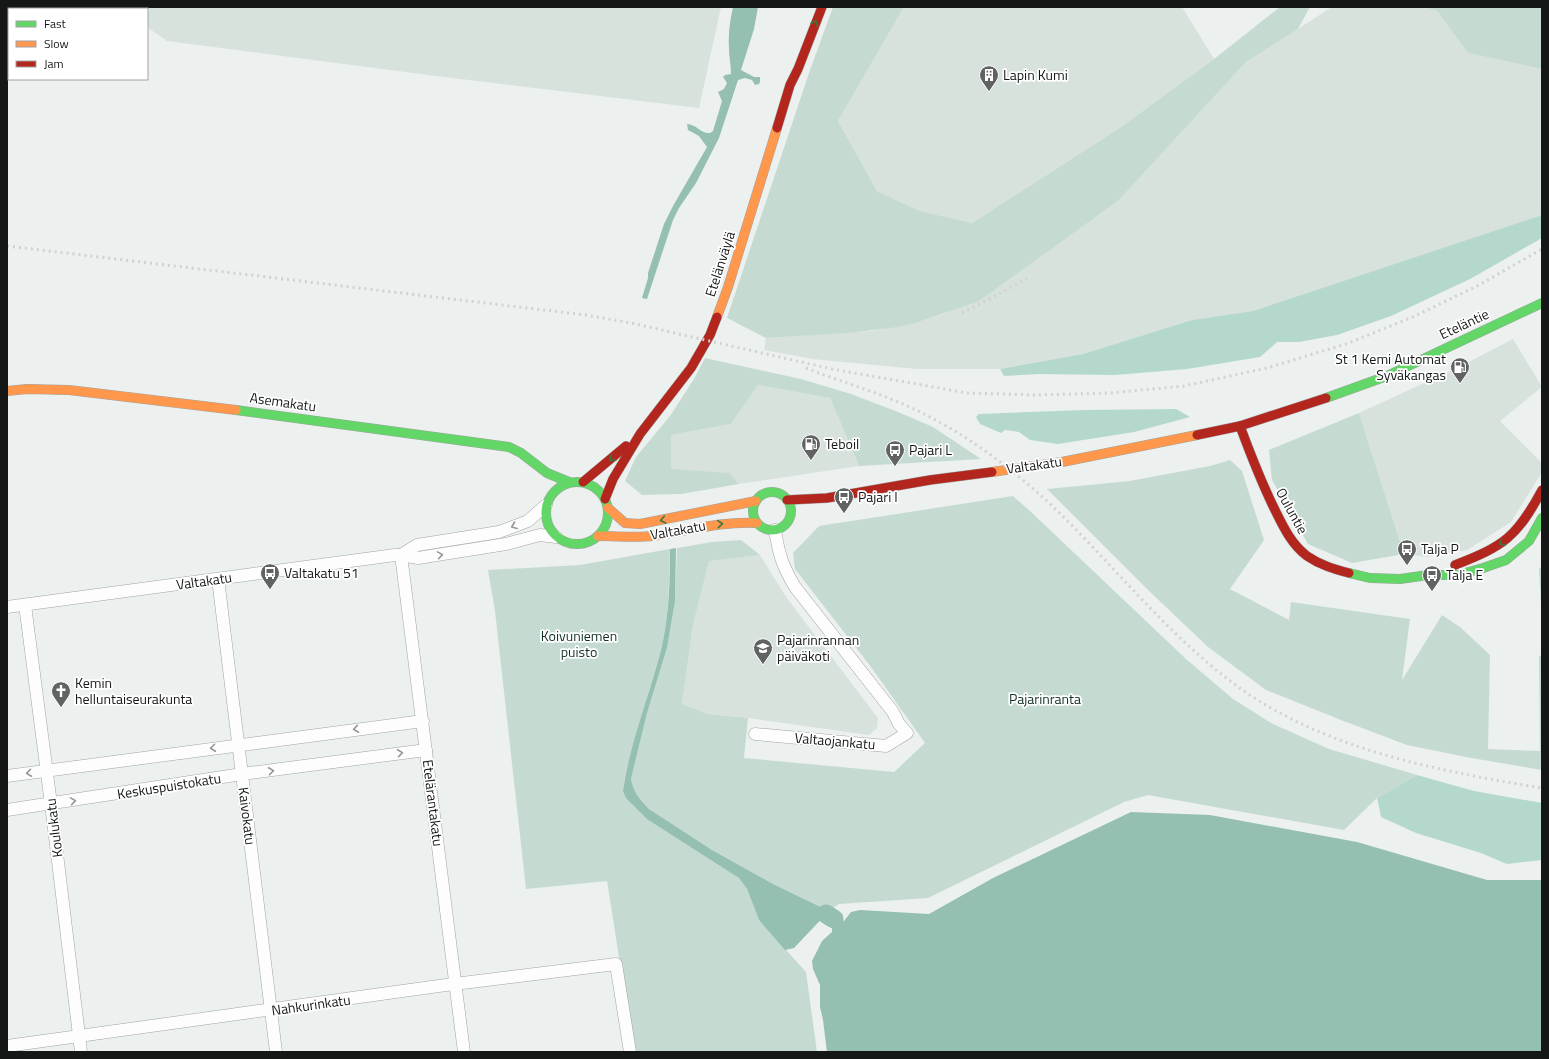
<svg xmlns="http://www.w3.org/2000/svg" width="1549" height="1059" viewBox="0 0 1549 1059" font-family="'Titillium Web',sans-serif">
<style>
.built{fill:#d7e2dd}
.green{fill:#c5dbd2}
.forest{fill:#b5d8cc}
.water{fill:#94bfb1}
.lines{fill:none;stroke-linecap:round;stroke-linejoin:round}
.river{stroke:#94bfb1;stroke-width:19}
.street-casing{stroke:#a1a4a3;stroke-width:13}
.fast-casing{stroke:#a1a4a3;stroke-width:10}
.slow-casing{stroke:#a1a4a3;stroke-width:10}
.jam-casing{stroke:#a1a4a3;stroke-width:10}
.street{stroke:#fcfdfc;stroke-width:12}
.fast{stroke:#63d668;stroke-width:9}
.slow{stroke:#ff974d;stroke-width:9}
.jam{stroke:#b3261e;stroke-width:9}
.rail{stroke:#d0d1d0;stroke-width:3;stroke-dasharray:2 4;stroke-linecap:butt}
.oneway{stroke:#3c763f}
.oneway2{stroke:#949694}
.labels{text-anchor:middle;stroke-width:3.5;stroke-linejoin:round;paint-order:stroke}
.poi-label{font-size:14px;fill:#141716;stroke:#fff;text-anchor:start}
.street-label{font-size:14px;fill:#141716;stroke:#fff}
.park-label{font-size:14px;fill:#123027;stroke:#fff}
</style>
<rect width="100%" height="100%" fill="#ecf0ee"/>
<g class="built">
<polygon points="63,7 721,7 699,108 436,76 167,41 147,27 147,9 79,9"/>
<polygon points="904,7 1182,7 1214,59 1121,127 972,223 920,211 877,191 838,121"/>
<polygon points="1332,7 1424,7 1437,11 1468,53 1542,69 1542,215 1253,311 1192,320 1083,354 1000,369 917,369 812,359 764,350 766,338 871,331 919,322 944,314 1119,200 1246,62"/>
<polygon points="1513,339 1542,387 1500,421 1542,463 1542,472 1511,522 1467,550 1427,557 1404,554 1359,413 1461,366"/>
<polygon points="758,385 830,398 859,466 739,484 730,473 671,470 671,435 731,424"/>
<polygon points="760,555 786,597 878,718 877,728 869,735 748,718 708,714 682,704 693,625 709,560"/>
</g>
<g class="green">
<polygon points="833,7 904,7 838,121 877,191 920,211 972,223 1121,127 1214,59 1280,7 1310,7 1298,29 1246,62 1119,200 979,301 919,322 898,327 848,333 766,338 727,318 809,73"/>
<polygon points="1424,7 1542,7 1542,69 1468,53 1437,11"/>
<polygon points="705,358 801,379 851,394 898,412 933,427 981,459 859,466 830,398 758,385 731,424 671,435 671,469 730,473 739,484 681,494 642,495 625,481 636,457 670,416 694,379"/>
<polygon points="1359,413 1404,554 1352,563 1308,544 1272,480 1269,450"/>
<polygon points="1230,460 1242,471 1264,540 1230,589 1289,620 1291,602 1410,619 1402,680 1442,615 1460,627 1490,655 1488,749 1540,751 1539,656 1542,655 1542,770 1466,757 1407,745 1341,720 1266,690 1208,647 1147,589 1047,489 1130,481 1210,466"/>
<path d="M1013,496L1030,511L1186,659L1233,699L1273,724L1329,749L1417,775L1377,798L1344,830L1148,795L1124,802L928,898L839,904L829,911L773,884L712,850L649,809C640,800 633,791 631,779L647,713L667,648L675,601L677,548L712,542L741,540L760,555L709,561L693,625L682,704L708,714L748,718L744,758L894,772L925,743L871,667L795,569L793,553L819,526Z"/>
<path d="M670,549C669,582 669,614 662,646C650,695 630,741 623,791L739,878L747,889L759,920L806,972L817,1052H634L607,881L526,889L495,611L488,570L580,565Z"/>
<polygon points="1542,567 1542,605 1541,605 1539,568"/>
</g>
<g class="forest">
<polygon points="1542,215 1542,238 1470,279 1391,316 1337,335 1299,342 1277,342 1260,357 1187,369 1115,375 1039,374 1004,376 1000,369 1083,354 1192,320 1253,311"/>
<polygon points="1176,409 1190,417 1134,432 1058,444 1030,440 1019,432 1005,430 1001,433 980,424 976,417 979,414 1086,410"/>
<polygon points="1417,775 1474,791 1542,803 1542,860 1507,864 1481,853 1416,833 1381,817 1377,798"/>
</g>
<g class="water">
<path d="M733,7H758L754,29L741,70L754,77H760V82L759,84L755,85L752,80L745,78L738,80L719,138L696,183L679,208L673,220L647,299L642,298L648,278V273L664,224L673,206L707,147L699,136L688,130L687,124C696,124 701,134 710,133L713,131L722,101L718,92L724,89L727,83L723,77L725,75L731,74C731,64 729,57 729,48C728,34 730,21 733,7Z"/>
<path d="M676,548L675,601L667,648L647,713L631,779C633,791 640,800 649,809L712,850L773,884L829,911L794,948L785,950L759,920L747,889L739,878L647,819L626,798L623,791C630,741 650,695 662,646C669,614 670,582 670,549Z"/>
<polygon points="1131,812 1210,815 1357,842 1487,880 1542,880 1542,1052 827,1052 823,1020 820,1007 820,985 813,969 812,961 822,941 832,932 832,920 835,918 844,921 851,912 860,910 929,914 993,878"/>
</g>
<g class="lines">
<polyline class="river" points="826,914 834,919"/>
<g class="street-casing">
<g id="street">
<polyline points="401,555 464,1052"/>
<polyline points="401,555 417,545 499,532 528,521 546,505"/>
<polyline points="218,579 276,1052"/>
<polyline points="25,605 51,804 81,1052"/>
<polyline points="7,607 395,555 401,555 418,558 506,544 540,535 556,537"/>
<path d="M755,734L886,746L907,733L899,724L893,712L795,587C782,565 779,555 775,530"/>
<polyline points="7,776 423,721"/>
<polyline points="7,810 242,774 426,750"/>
<polyline points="7,1046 446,985 616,964 630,1052"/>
</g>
</g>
<g class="fast-casing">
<g id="fast">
<polyline points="1326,398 1387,376 1542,303"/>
<polyline points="236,410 509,447 521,453 547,473 569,482"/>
<circle cx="577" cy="513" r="31"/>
<circle cx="772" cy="511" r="19"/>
<polyline points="1349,573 1370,578 1400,579 1428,575 1458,575 1483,568 1506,560 1529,541 1542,518"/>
</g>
</g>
<g class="slow-casing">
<g id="slow">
<polyline points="717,317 728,287 777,128"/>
<polyline points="7,391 27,389 69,390 236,410"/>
<polyline points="992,472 1062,462 1197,435"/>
<polyline points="608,508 625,523 640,524 756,501"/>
<path d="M598,536C616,536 636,538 653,536C688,531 721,521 757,523"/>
</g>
</g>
<g class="jam-casing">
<g id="jam">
<polyline points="777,128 790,85 798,69 822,7"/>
<path d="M1240,426C1250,453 1260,479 1273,506C1282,524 1290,543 1307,556C1320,565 1334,569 1349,573"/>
<polyline points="1197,435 1240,426 1326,398"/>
<polyline points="583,482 626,446"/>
<polyline points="605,499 613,479 640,434 691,368 710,335 717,317"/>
<polyline points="787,500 827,498 930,480 992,472"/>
<path d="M1455,565C1504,546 1517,537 1542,490"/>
</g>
</g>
<use href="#street" class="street"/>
<use href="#fast" class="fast"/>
<use href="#slow" class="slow"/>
<use href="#jam" class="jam"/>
<g class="rail">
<polyline points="7,246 586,315 631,323 832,369 967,393 1037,395 1110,393 1184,386 1267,368 1346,344 1413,317 1479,285 1542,249"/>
<polyline points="962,313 1027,279"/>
<path d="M806,368C846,384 889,395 928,416C971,438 1012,469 1048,502C1118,568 1181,654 1264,704C1348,754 1446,772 1542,788"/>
</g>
</g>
<defs><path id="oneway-chevron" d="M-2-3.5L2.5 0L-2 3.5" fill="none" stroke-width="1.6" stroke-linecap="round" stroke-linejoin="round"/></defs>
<g class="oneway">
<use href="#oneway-chevron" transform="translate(815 23) rotate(-68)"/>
<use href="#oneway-chevron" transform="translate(612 459) rotate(138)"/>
<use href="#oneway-chevron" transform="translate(663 520) rotate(169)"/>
<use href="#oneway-chevron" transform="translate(720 524) rotate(-5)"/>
<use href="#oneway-chevron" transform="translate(1502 543) rotate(144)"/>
</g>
<g class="oneway2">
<use href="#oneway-chevron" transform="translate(514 526) rotate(159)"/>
<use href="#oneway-chevron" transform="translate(440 555) rotate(-9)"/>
<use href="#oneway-chevron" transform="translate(356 729) rotate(172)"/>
<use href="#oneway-chevron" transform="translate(213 748) rotate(173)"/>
<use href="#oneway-chevron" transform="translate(400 753) rotate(-8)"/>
<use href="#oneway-chevron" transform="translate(271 771) rotate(-8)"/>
<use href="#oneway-chevron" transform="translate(29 773) rotate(172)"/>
<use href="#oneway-chevron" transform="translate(73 801) rotate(-9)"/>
</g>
<defs>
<g id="building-pin" transform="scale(1)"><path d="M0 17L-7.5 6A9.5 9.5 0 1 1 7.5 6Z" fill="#606362" stroke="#fff"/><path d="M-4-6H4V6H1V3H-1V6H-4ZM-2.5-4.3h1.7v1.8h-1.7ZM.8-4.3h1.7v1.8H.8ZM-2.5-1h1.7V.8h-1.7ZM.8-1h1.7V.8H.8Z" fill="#fff"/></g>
<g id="fuel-pin" transform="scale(1)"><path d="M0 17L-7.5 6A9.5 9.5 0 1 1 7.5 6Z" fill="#606362" stroke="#fff"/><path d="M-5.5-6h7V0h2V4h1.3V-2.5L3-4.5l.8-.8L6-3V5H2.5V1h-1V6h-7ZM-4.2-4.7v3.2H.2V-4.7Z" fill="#fff"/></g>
<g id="bus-pin" transform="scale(1)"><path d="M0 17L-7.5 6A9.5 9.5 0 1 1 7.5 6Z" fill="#606362" stroke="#fff"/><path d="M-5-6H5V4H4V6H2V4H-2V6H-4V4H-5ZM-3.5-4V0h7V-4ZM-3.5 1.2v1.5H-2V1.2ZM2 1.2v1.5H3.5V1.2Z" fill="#fff"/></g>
<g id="school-pin" transform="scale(1)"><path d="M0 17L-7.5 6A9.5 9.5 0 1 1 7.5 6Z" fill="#606362" stroke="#fff"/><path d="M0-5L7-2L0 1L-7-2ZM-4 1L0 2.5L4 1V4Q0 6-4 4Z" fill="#fff"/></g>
<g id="church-pin" transform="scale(1)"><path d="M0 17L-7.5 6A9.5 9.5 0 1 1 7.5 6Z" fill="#606362" stroke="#fff"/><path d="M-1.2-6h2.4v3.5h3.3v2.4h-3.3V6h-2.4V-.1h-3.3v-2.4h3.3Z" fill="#fff"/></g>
</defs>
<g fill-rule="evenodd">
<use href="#building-pin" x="989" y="75"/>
<use href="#fuel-pin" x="1460" y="367"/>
<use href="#fuel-pin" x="811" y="444"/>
<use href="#bus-pin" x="895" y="450"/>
<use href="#bus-pin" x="844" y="497"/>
<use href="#bus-pin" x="1407" y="549"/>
<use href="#bus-pin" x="270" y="573"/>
<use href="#bus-pin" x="1432" y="575"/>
<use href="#school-pin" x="763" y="648"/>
<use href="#church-pin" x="61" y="691"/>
</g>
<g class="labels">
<g class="poi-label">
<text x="1003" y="80">Lapin Kumi</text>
<text x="1446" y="364" text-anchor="end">St 1 Kemi Automat<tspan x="1446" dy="16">Syväkangas</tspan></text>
<text x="825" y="449">Teboil</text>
<text x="909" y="455">Pajari L</text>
<text x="858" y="502">Pajari I</text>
<text x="1421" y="554">Talja P</text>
<text x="284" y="578">Valtakatu 51</text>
<text x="1446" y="580">Talja E</text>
<text x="777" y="645">Pajarinrannan<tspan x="777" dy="16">päiväkoti</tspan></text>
<text x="75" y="688">Kemin<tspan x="75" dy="16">helluntaiseurakunta</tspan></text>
</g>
<g class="street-label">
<text transform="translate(720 264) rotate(-72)" y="5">Etelänväylä</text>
<text transform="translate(1464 324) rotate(-25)" y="5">Eteläntie</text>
<text transform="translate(283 402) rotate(8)" y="5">Asemakatu</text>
<text transform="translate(1034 465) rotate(-8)" y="5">Valtakatu</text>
<text transform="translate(1292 511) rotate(61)" y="5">Ouluntie</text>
<text transform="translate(678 530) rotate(-10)" y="5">Valtakatu</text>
<text transform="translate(204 581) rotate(-8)" y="5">Valtakatu</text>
<text transform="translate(835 741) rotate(5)" y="5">Valtaojankatu</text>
<text transform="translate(169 786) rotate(-9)" y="5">Keskuspuistokatu</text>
<text transform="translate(433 803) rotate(83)" y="5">Etelärantakatu</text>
<text transform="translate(247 816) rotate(83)" y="5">Kaivokatu</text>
<text transform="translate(54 828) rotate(-97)" y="5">Koulukatu</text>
<text transform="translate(311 1005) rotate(-8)" y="5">Nahkurinkatu</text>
</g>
<g class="park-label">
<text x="579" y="641">Koivuniemen<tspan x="579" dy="16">puisto</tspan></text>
<text x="1045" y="704">Pajarinranta</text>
</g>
</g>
<rect width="1549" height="1059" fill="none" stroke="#141716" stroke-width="16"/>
<rect x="8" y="8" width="140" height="72" fill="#ffffff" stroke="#a1a2a2"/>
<rect x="16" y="21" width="20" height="6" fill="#63d668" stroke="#a1a2a2"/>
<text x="44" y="28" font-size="12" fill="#141716">Fast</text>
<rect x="16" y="41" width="20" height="6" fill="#ff974d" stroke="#a1a2a2"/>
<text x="44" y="48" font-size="12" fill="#141716">Slow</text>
<rect x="16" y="61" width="20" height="6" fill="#b3261e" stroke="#a1a2a2"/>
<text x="44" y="68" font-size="12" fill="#141716">Jam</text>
</svg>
